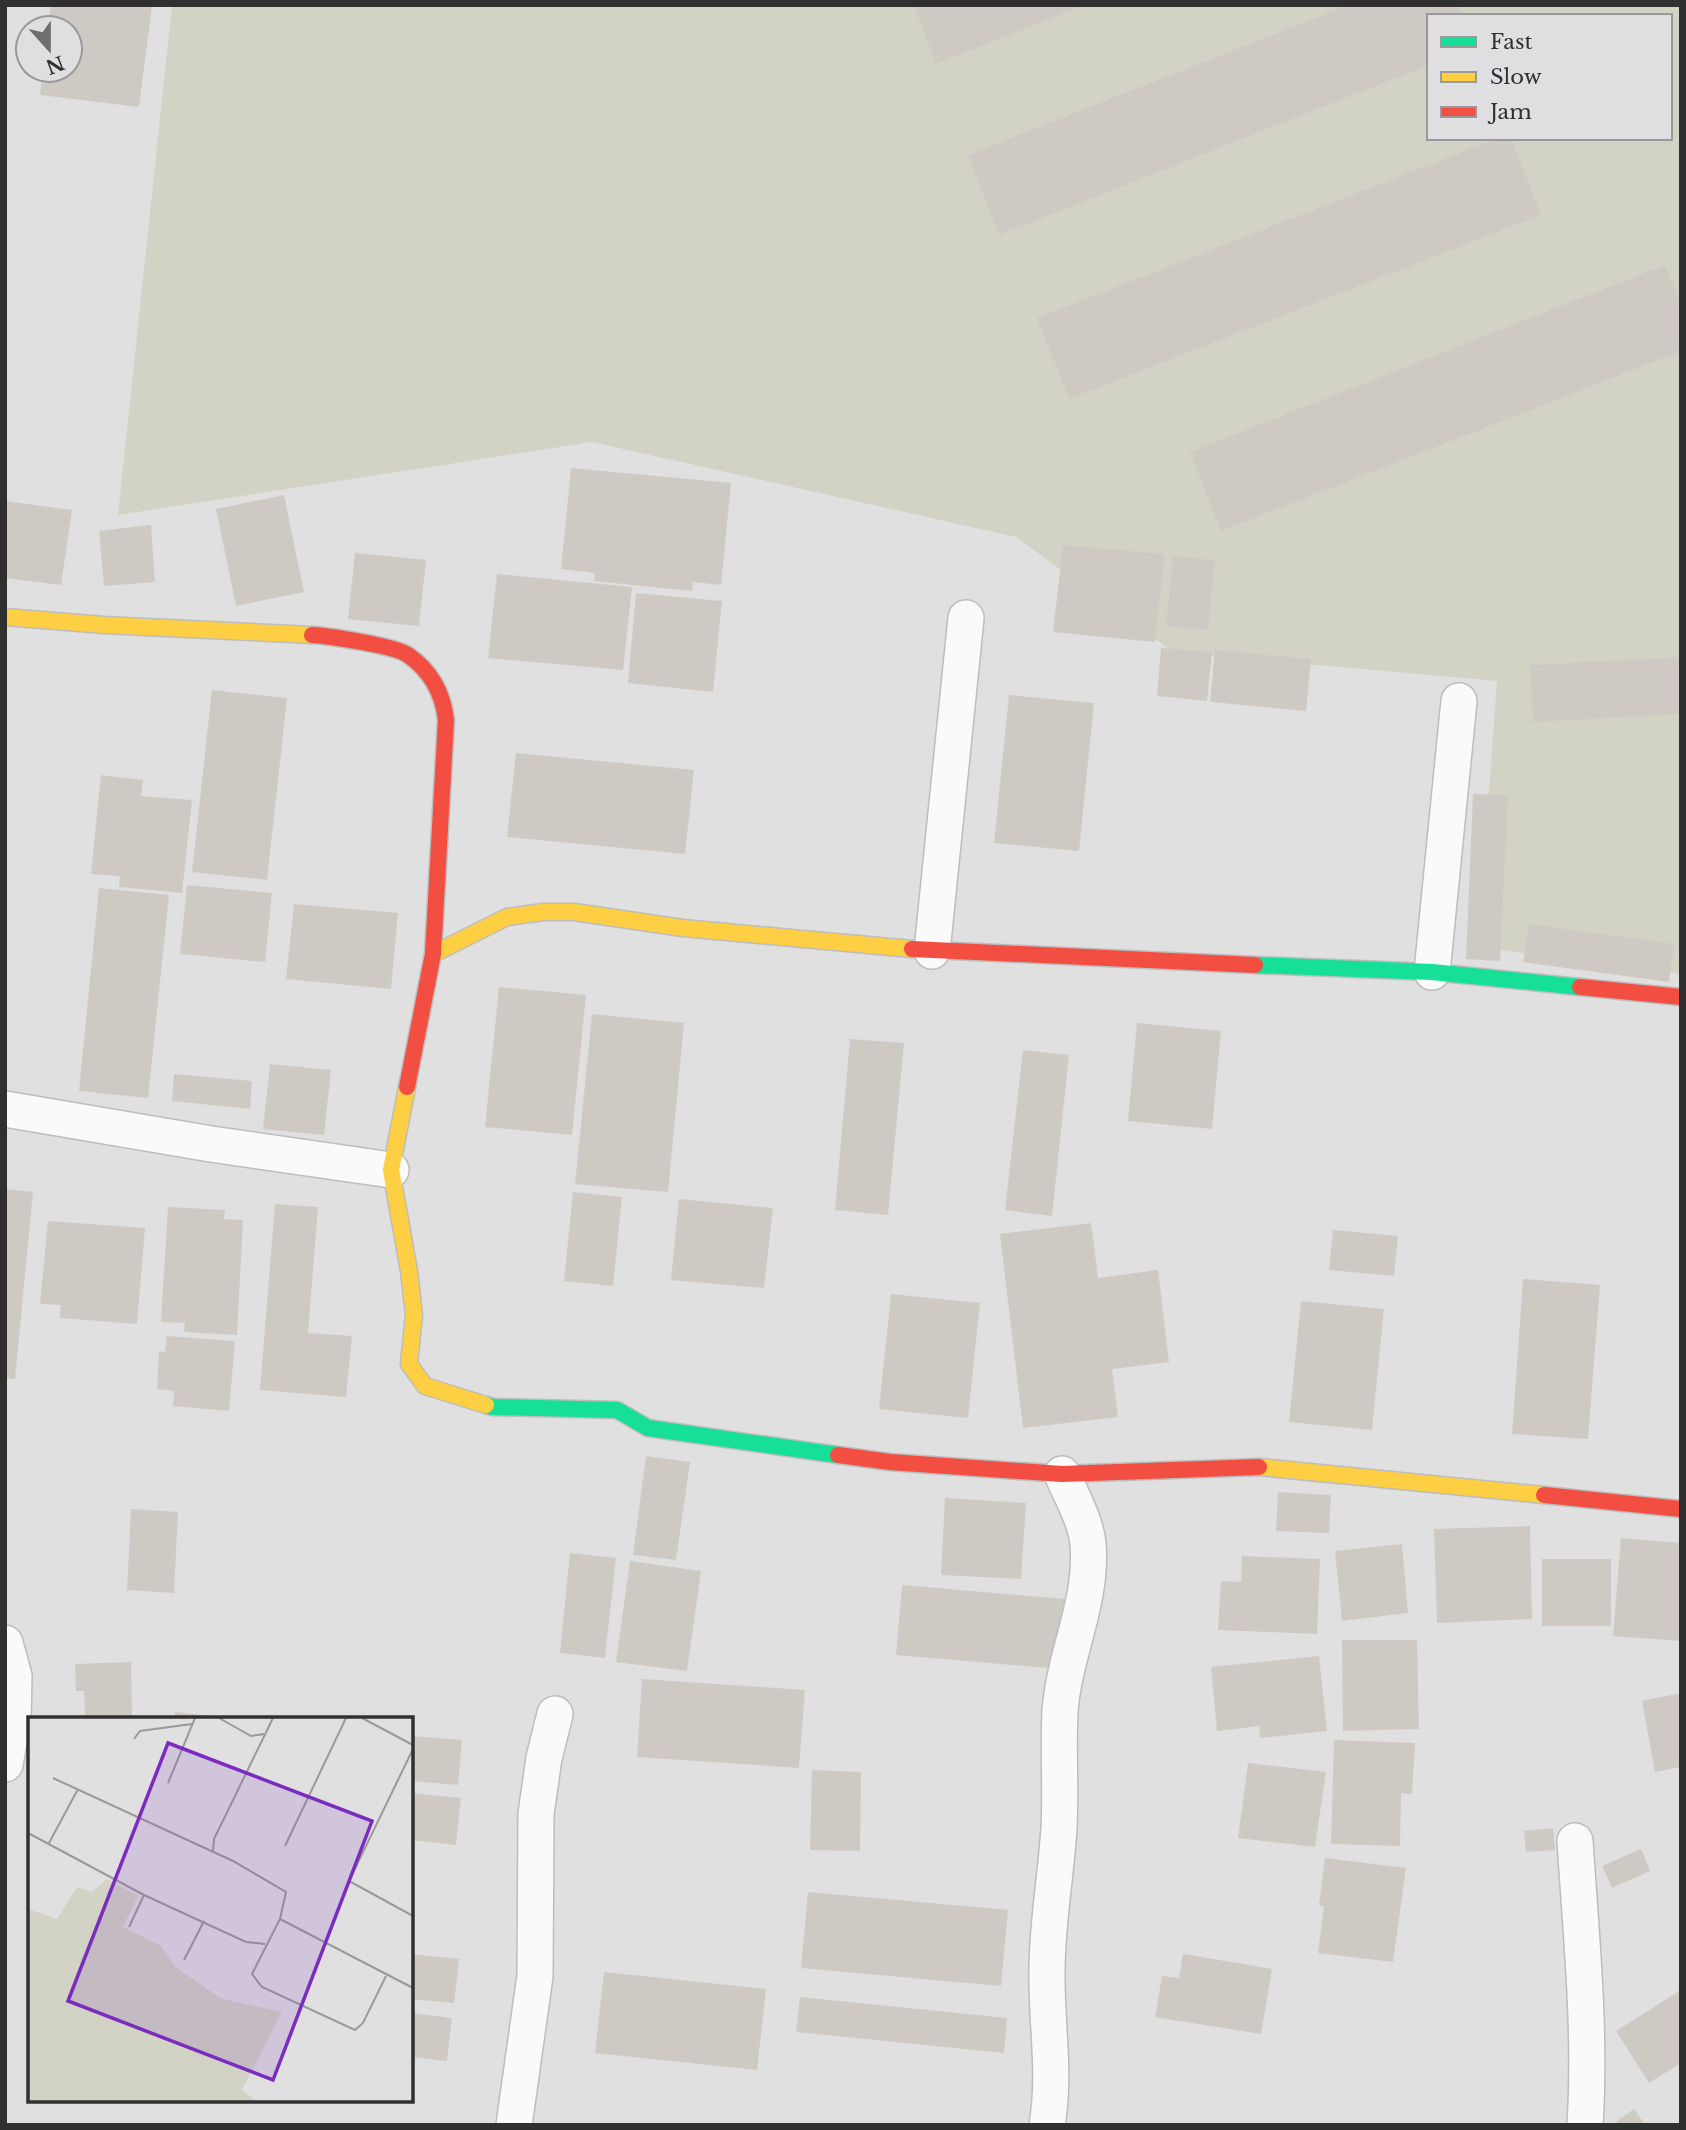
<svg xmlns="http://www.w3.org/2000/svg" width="1686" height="2130" viewBox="0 0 1686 2130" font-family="'Libre Baskerville',serif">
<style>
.green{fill:#d2d3c4;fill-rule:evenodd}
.building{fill:#cecac3}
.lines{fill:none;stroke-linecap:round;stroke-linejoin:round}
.street-casing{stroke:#bdbdbe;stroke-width:38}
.fast-casing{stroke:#bdbdbe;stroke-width:19}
.slow-casing{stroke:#bdbdbe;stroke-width:19}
.jam-casing{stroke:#bdbdbe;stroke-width:19}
.street{stroke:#fafafa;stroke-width:35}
.fast{stroke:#16e098;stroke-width:16}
.slow{stroke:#ffcf43;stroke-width:16}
.jam{stroke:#f24e42;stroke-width:16}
.inset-road{fill:none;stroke:#9a9a9b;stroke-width:2}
.view{fill:#7b2cbf;fill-opacity:0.15;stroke:#7b2cbf;stroke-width:3.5}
.inset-edge{fill:none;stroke:#303031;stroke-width:3.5}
</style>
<rect width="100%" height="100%" fill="#e0e0e1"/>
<path class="green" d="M172,5H1681V974L1478,947L1497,681L1173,652L1016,537L592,442L118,515ZM1429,16H1670V138H1429Z"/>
<g class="building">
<polygon points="51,5 152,5 139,107 40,95 43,70 70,70 70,28 48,28"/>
<polygon points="914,5 1085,5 936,64"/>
<polygon points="1349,5 1458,5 1462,16 1429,16 1429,65 999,235 968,155"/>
<polygon points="1498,138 1511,138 1541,215 1069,399 1037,318"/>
<polygon points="1665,265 1681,305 1681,351 1221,531 1190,452"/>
<polygon points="571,468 731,483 721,585 693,582 692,591 594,581 595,573 561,569"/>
<polygon points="284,495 304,592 236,606 216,509"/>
<polygon points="5,501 72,510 61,585 5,578"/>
<polygon points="151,525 155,582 104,586 99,531"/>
<polygon points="1063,545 1165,554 1155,642 1053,632"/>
<polygon points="355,553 426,560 419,626 348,619"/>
<polygon points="1173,556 1215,560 1208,630 1166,626"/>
<polygon points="497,574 632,587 623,670 488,658"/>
<polygon points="636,593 722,601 713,692 628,683"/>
<polygon points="1161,648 1212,652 1207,701 1157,696"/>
<polygon points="1215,650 1311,659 1306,711 1210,702"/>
<polygon points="1681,657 1681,714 1533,722 1530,665"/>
<polygon points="212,690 287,698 267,880 192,872"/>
<polygon points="1009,695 1094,703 1079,851 994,843"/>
<polygon points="516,753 694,770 685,854 507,837"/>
<polygon points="101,775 143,780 141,796 192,800 182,893 119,887 120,876 91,874"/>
<polygon points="1473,794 1508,795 1500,961 1466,959"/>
<polygon points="187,885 272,893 265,962 180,954"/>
<polygon points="99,888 169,895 148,1098 79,1091"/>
<polygon points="294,904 398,913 391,989 286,979"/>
<polygon points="1529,924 1674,944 1669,982 1523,962"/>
<polygon points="499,987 586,995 572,1135 485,1127"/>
<polygon points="592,1014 684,1023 668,1192 575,1184"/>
<polygon points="1137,1023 1221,1031 1212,1129 1128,1121"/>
<polygon points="850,1039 904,1043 888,1215 835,1210"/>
<polygon points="1023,1050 1069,1055 1052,1216 1005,1210"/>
<polygon points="270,1064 331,1070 324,1135 263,1129"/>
<polygon points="174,1074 252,1081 250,1109 172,1101"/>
<polygon points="5,1189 33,1192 15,1379 5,1378"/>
<polygon points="573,1192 622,1197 613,1286 564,1281"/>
<polygon points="679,1199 773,1208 764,1288 671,1280"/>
<polygon points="275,1204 318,1207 308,1333 352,1336 346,1397 260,1390"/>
<polygon points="168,1207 225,1210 224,1219 243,1220 237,1335 184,1332 185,1323 161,1322"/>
<polygon points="48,1221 145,1228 137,1324 60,1318 61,1305 40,1304"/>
<polygon points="1091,1223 1098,1278 1158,1270 1169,1362 1112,1369 1118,1417 1023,1428 1000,1234"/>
<polygon points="1333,1230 1398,1236 1394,1276 1329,1270"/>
<polygon points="1523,1279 1600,1285 1588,1439 1512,1434"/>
<polygon points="891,1294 980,1303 968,1418 879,1409"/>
<polygon points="1301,1301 1384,1309 1372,1430 1289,1422"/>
<polygon points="167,1336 235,1341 229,1411 173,1406 174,1391 157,1389 159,1351 165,1352"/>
<polygon points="646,1456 690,1462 676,1560 633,1555"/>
<polygon points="1278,1492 1331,1495 1329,1533 1276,1531"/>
<polygon points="945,1498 1026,1503 1021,1579 941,1575"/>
<polygon points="131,1509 178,1512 174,1593 127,1590"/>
<polygon points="1530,1526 1532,1619 1437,1623 1434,1529"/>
<polygon points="1621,1538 1681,1543 1681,1641 1613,1636"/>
<polygon points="1402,1544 1408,1613 1342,1621 1335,1551"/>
<polygon points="570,1553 616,1558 605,1658 560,1653"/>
<polygon points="1242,1556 1320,1559 1317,1634 1218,1630 1221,1581 1241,1582"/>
<rect x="1542" y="1559" width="69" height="67"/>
<polygon points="630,1561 701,1571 687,1671 616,1662"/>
<polygon points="902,1585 1066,1599 1060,1669 896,1655"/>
<polygon points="1342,1640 1417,1640 1419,1729 1343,1731"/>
<polygon points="1319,1656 1327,1731 1260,1738 1259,1726 1217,1731 1211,1667"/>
<polygon points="131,1662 132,1716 85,1717 84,1691 76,1691 75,1664"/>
<polygon points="642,1679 805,1690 799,1768 637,1757"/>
<polygon points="1681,1693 1681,1767 1655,1772 1642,1701"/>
<polygon points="175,1712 219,1717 219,1719 174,1719"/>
<polygon points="411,1736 462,1740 458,1785 411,1781"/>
<polygon points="1334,1740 1415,1743 1412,1794 1401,1793 1400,1846 1331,1844"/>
<polygon points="1248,1763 1326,1772 1315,1847 1238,1838"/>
<polygon points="812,1770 861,1772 860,1851 810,1850"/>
<polygon points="411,1793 461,1798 456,1845 411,1840"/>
<polygon points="1553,1828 1555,1850 1526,1852 1524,1831"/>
<polygon points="1641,1849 1650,1871 1612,1888 1602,1866"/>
<polygon points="1325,1858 1406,1868 1393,1962 1318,1953 1324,1906 1319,1905"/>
<polygon points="808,1892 1008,1910 1001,1986 801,1968"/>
<polygon points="411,1954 459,1959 454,2003 411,1999"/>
<polygon points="1183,1954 1272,1969 1261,2034 1155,2017 1162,1976 1179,1978"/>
<polygon points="604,1972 766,1989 757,2070 595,2053"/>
<polygon points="1681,1990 1681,2063 1649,2083 1616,2031"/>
<polygon points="800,1997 1007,2018 1004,2053 796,2032"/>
<polygon points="411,2013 452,2018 447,2061 411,2057"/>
<polygon points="1634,2109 1645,2125 1615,2125 1617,2121"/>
</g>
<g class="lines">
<g class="street-casing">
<g id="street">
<polyline points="932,951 966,618"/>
<polyline points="1432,972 1459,701"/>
<polyline points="5,1109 211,1144 391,1170"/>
<polyline points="5,1643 14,1676 13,1720 5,1764"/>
<path d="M1575,1841C1581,1935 1591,2030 1585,2125"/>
<polyline points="514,2125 535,1976 536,1814 544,1758 555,1714"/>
<path d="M1047,2125C1056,2073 1046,2023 1047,1971C1047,1923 1056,1876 1059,1828C1061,1789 1058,1750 1060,1711C1064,1655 1093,1601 1088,1544C1086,1521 1071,1495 1062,1474"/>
</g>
</g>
<g class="fast-casing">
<g id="fast">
<polyline points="1255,965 1432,972 1580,987"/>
<polyline points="486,1405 493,1407 617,1410 648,1428 838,1455"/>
</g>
</g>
<g class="slow-casing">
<g id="slow">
<polyline points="5,617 104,625 312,635"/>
<polyline points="433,954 507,917 543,912 574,912 683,928 912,949"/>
<polyline points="407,1087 391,1170 409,1271 414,1315 409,1364 425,1386 486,1405"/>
<polyline points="1259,1467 1544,1495"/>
</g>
</g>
<g class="jam-casing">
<g id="jam">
<path d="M312,635C329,636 396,646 408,655C431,671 443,694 446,720L433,954L407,1087"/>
<polyline points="912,949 1255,965"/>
<polyline points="1580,987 1681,997"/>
<polyline points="838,1455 890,1462 1062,1474 1259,1467"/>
<polyline points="1544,1495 1681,1509"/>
</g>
</g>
<use href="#street" class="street"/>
<use href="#fast" class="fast"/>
<use href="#slow" class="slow"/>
<use href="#jam" class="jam"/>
</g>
<g transform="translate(28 1717)">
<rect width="385" height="385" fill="#e0e0e1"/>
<path d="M79,162L110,179L95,210L133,229L147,250L194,282L254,295L214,373L229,384H0V192L29,202L49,170L64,175Z" fill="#d2d3c4"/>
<path class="inset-road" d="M191,1L223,19L236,17M334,1L385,28M106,22L112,14L164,7M385,32L321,164L385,199M25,61L205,144L258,175L252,202L224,257L234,270L327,313L335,306L358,259M140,66L167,1M0,116L116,178L218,225L237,227M21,126L50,72M257,129L318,1M185,134L186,122L245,1M252,202L385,271M101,210L116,178M156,243L176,204"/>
<path class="view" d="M140,26L344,104L245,363L40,284Z"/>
<rect width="385" height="385" class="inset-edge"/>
</g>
<rect width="1686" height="2130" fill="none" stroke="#303031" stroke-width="14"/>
<rect x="1427" y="14" width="245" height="126" fill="#dfdfe2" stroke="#99999b" stroke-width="2"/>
<rect x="1441" y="37" width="35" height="10" fill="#16e098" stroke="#99999b" stroke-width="2"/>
<text x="1490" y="49" font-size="21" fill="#303031">Fast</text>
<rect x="1441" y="72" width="35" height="10" fill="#ffcf43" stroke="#99999b" stroke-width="2"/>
<text x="1490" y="84" font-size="21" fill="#303031">Slow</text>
<rect x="1441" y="107" width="35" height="10" fill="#f24e42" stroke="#99999b" stroke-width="2"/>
<text x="1490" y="119" font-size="21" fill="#303031">Jam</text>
<g transform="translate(49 49) rotate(159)"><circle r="33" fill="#dfdfe2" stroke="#99999b" stroke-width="2"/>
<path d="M0-5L12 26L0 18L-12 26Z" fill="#6e6e6f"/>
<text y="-10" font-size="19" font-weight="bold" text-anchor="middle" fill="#303031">N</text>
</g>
</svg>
